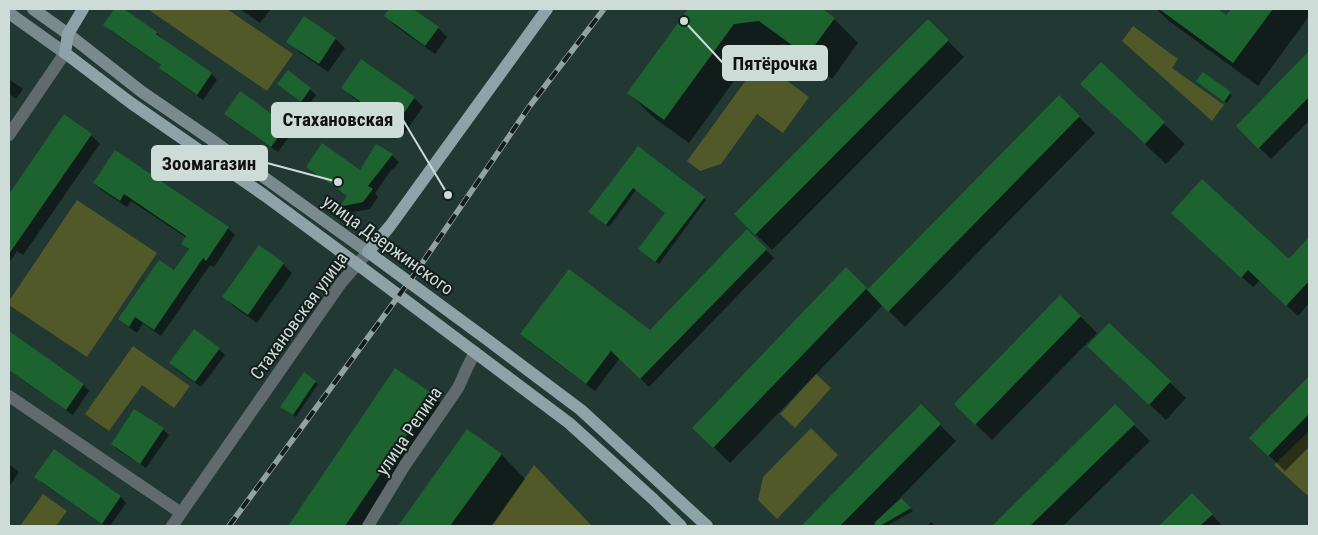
<svg xmlns="http://www.w3.org/2000/svg" width="1318" height="535" viewBox="0 0 1318 535" font-family="'Roboto Condensed',sans-serif">
<style>
.green{fill:#515928}
.shadow{fill:#0007}
.building{fill:#1d632f}
.lines{fill:none;stroke-linecap:round;stroke-linejoin:round}
.minor{stroke:#616b6e;stroke-width:12}
.tertiary{stroke:#616b6e;stroke-width:12}
.secondary{stroke:#7a8b8e;stroke-width:12}
.primary{stroke:#8da3a8;stroke-width:12}
.rail-casing{stroke:#92a39f;stroke-width:5.5}
.rail{stroke:#131d1a;stroke-width:4;stroke-dasharray:11;stroke-linecap:butt}
.labels{text-anchor:middle;stroke-width:4;stroke-linejoin:round;paint-order:stroke}
.street-label{font-size:18px;fill:#cedcd8;stroke:#131d1a}
.leader{fill:none;stroke:#cedcd8;stroke-width:2}
.callout-dot{fill:#cedcd8;stroke:#131d1a;stroke-width:2}
.callout{fill:#cedcd8;stroke:#cedcd8;stroke-width:2}
.callout-label{font-size:19px;text-anchor:middle;font-weight:bold;fill:#111}
</style>
<rect width="100%" height="100%" fill="#213833"/>
<g class="green">
<polygon points="150,9 227,9 293,54 267,91 149,10"/>
<polygon points="1133,26 1178,59 1172,68 1224,105 1212,121 1122,41"/>
<polygon points="760,61 809,97 783,133 757,114 721,164 700,171 687,161"/>
<polygon points="77,200 157,253 87,357 9,305 9,301"/>
<polygon points="133,346 190,386 174,408 142,385 109,431 85,414"/>
<polygon points="816,374 831,388 795,428 780,414"/>
<polygon points="811,428 838,455 777,519 758,500 763,477"/>
<polygon points="1309,431 1309,495 1308,496 1274,465"/>
<polygon points="534,465 592,526 491,526"/>
<polygon points="43,494 67,511 56,526 20,526"/>
</g>
<g class="shadow">
<polygon points="116,9 122,9 157,33 163,39 162,39 212,74 217,80 203,100 167,74 161,68 162,66 111,31 105,25"/>
<polygon points="240,9 271,9 260,23"/>
<polygon points="391,9 411,9 438,28 447,37 435,54 394,25 386,16"/>
<polygon points="690,9 820,9 834,19 858,43 832,79 785,44 758,48 689,143 653,117 629,93"/>
<polygon points="1156,9 1216,9 1227,17 1233,9 1309,9 1309,16 1258,86 1169,21"/>
<polygon points="928,21 964,57 772,250 735,214"/>
<polygon points="336,39 345,48 328,72 299,52 290,43"/>
<polygon points="1309,53 1309,121 1271,159 1237,126"/>
<polygon points="1101,64 1185,144 1166,164 1102,104"/>
<polygon points="10,80 23,89 16,99 9,94 9,82"/>
<polygon points="1200,83 1230,93 1232,96 1227,103"/>
<polygon points="343,88 414,98 423,107 404,134 352,97"/>
<polygon points="285,89 310,89 316,95 307,107"/>
<polygon points="241,93 287,126 293,131 278,152 232,120 226,114"/>
<polygon points="1059,97 1095,133 905,327 883,305 730,463 694,428 846,269 868,291"/>
<polygon points="64,115 91,135 100,144 23,255 17,251 9,263 9,196"/>
<polygon points="377,146 392,155 399,162 393,170 392,169 375,193 378,197 370,209 347,213 340,207 348,197 314,173 307,166 360,171"/>
<polygon points="638,148 706,200 659,264 642,251 667,213 636,190 609,227 592,214"/>
<polygon points="94,183 228,228 235,235 214,267 210,265 161,336 143,323 137,333 127,326 120,319 174,272 189,250 183,244 187,238 131,201 127,207 101,190"/>
<polygon points="1184,224 1289,261 1309,239 1309,303 1298,316 1260,280 1253,287"/>
<polygon points="747,231 774,258 649,387 620,358 595,391 530,342 522,334 650,332"/>
<polygon points="283,264 292,273 257,323 233,306 224,297"/>
<polygon points="1060,296 1097,333 992,440 955,404"/>
<polygon points="1110,325 1186,398 1166,420 1105,362"/>
<polygon points="12,334 84,385 89,391 73,415 9,370 9,338"/>
<polygon points="219,349 225,355 201,387 176,369 170,363"/>
<polygon points="395,370 433,395 445,407 364,526 289,526"/>
<polygon points="1309,378 1309,447 1285,471 1251,438"/>
<polygon points="315,382 318,384 296,417 284,409"/>
<polygon points="921,406 956,441 900,498 913,511 887,526 878,526 876,523 872,526 803,526"/>
<polygon points="1115,406 1150,441 1063,526 994,526"/>
<polygon points="163,429 169,435 146,468 118,450 112,444"/>
<polygon points="467,430 501,454 525,479 492,526 399,526"/>
<polygon points="54,451 121,497 126,503 110,526 105,526 42,483 36,477"/>
<polygon points="9,464 19,472 9,487"/>
<polygon points="1192,495 1223,526 1161,526"/>
<polygon points="931,522 936,526 927,526"/>
</g>
<g class="building">
<polygon points="114,9 124,9 157,32 156,34 212,73 197,95 159,68 161,65 103,25"/>
<polygon points="389,9 413,9 439,27 425,46 384,16"/>
<polygon points="688,9 823,9 835,18 807,56 759,21 734,24 664,120 627,93"/>
<polygon points="1159,9 1218,9 1226,15 1231,9 1273,9 1233,63"/>
<polygon points="304,16 336,38 319,64 286,42"/>
<polygon points="928,19 949,40 755,235 734,214"/>
<polygon points="1309,51 1309,97 1258,149 1236,126"/>
<polygon points="361,59 415,97 395,126 341,88"/>
<polygon points="1101,62 1165,122 1145,144 1080,84"/>
<polygon points="288,70 311,88 301,102 277,84"/>
<polygon points="1203,72 1231,92 1224,102 1196,81"/>
<polygon points="240,91 287,125 271,147 224,114"/>
<polygon points="1059,95 1080,116 888,312 867,290"/>
<polygon points="64,114 92,134 9,254 9,194"/>
<polygon points="322,143 360,170 376,144 393,154 368,186 373,189 363,202 339,207 347,196 306,167"/>
<polygon points="638,146 705,197 655,262 638,249 665,213 633,188 606,225 588,212"/>
<polygon points="115,150 229,227 206,261 203,258 154,330 135,317 129,327 118,319 159,260 174,270 189,249 181,244 186,236 124,194 120,201 93,183"/>
<polygon points="1202,179 1289,259 1309,237 1309,281 1286,306 1248,270 1241,278 1171,213"/>
<polygon points="747,229 767,249 640,379 611,351 586,384 520,334 569,269 650,330"/>
<polygon points="259,245 284,263 248,315 222,297"/>
<polygon points="846,267 867,288 713,448 692,428"/>
<polygon points="1060,295 1081,316 975,425 954,404"/>
<polygon points="1109,323 1171,381 1149,405 1087,346"/>
<polygon points="194,329 220,348 195,382 169,363"/>
<polygon points="9,331 84,384 66,410 9,370"/>
<polygon points="395,368 434,395 345,526 288,526"/>
<polygon points="304,372 316,381 293,415 280,407"/>
<polygon points="1309,376 1309,414 1268,456 1249,438"/>
<polygon points="921,404 941,424 840,526 801,526"/>
<polygon points="1115,404 1135,424 1030,526 992,526"/>
<polygon points="134,409 164,428 140,464 111,444"/>
<polygon points="467,429 502,454 450,526 398,526"/>
<polygon points="54,449 121,496 102,524 34,477"/>
<polygon points="1192,493 1213,514 1200,526 1159,526"/>
<polygon points="901,498 911,508 880,526 877,526 874,523"/>
</g>
<g class="lines">
<g class="minor">
<polyline points="9,135 65,53"/>
<polyline points="9,396 181,513"/>
</g>
<g class="tertiary">
<polyline points="172,526 341,283 368,252"/>
<polyline points="368,526 405,465 458,388 467,368 475,352"/>
</g>
<g class="secondary">
<polyline points="33,9 68,34 142,92 212,140 368,252"/>
<polyline points="9,13 65,53"/>
</g>
<g class="primary">
<polyline points="83,9 68,34 65,53 131,103 264,195 333,246 569,423 653,499 681,526"/>
<polyline points="547,9 390,226 368,252 485,338 581,410 707,526"/>
</g>
<g class="rail-casing">
<polyline id="rail" points="229,526 414,275 529,107 604,9"/>
</g>
<use href="#rail" class="rail"/>
</g>
<g class="labels">
<g class="street-label">
<text transform="translate(388 245) rotate(36)" y="6">улица Дзержинского</text>
<text transform="translate(299 316) rotate(-54)" y="6">Стахановская улица</text>
<text transform="translate(409 431) rotate(-56)" y="6">улица Репина</text>
</g>
</g>
<path class="leader" d="M684 21L723 63M448 195L403 120M338 182L267 163"/>
<g class="callout-dot">
<circle cx="684" cy="21" r="5"/>
<circle cx="448" cy="195" r="5"/>
<circle cx="338" cy="182" r="5"/>
</g>
<g class="callout">
<rect x="723" y="46" width="104" height="34" rx="5"/>
<rect x="272" y="103" width="131" height="34" rx="5"/>
<rect x="152" y="146" width="115" height="34" rx="5"/>
</g>
<g class="callout-label">
<text x="775" y="70">Пятёрочка</text>
<text x="338" y="126">Стахановская</text>
<text x="209" y="170">Зоомагазин</text>
</g>
<rect width="1318" height="535" fill="none" stroke="#cedcd8" stroke-width="20"/>
</svg>
